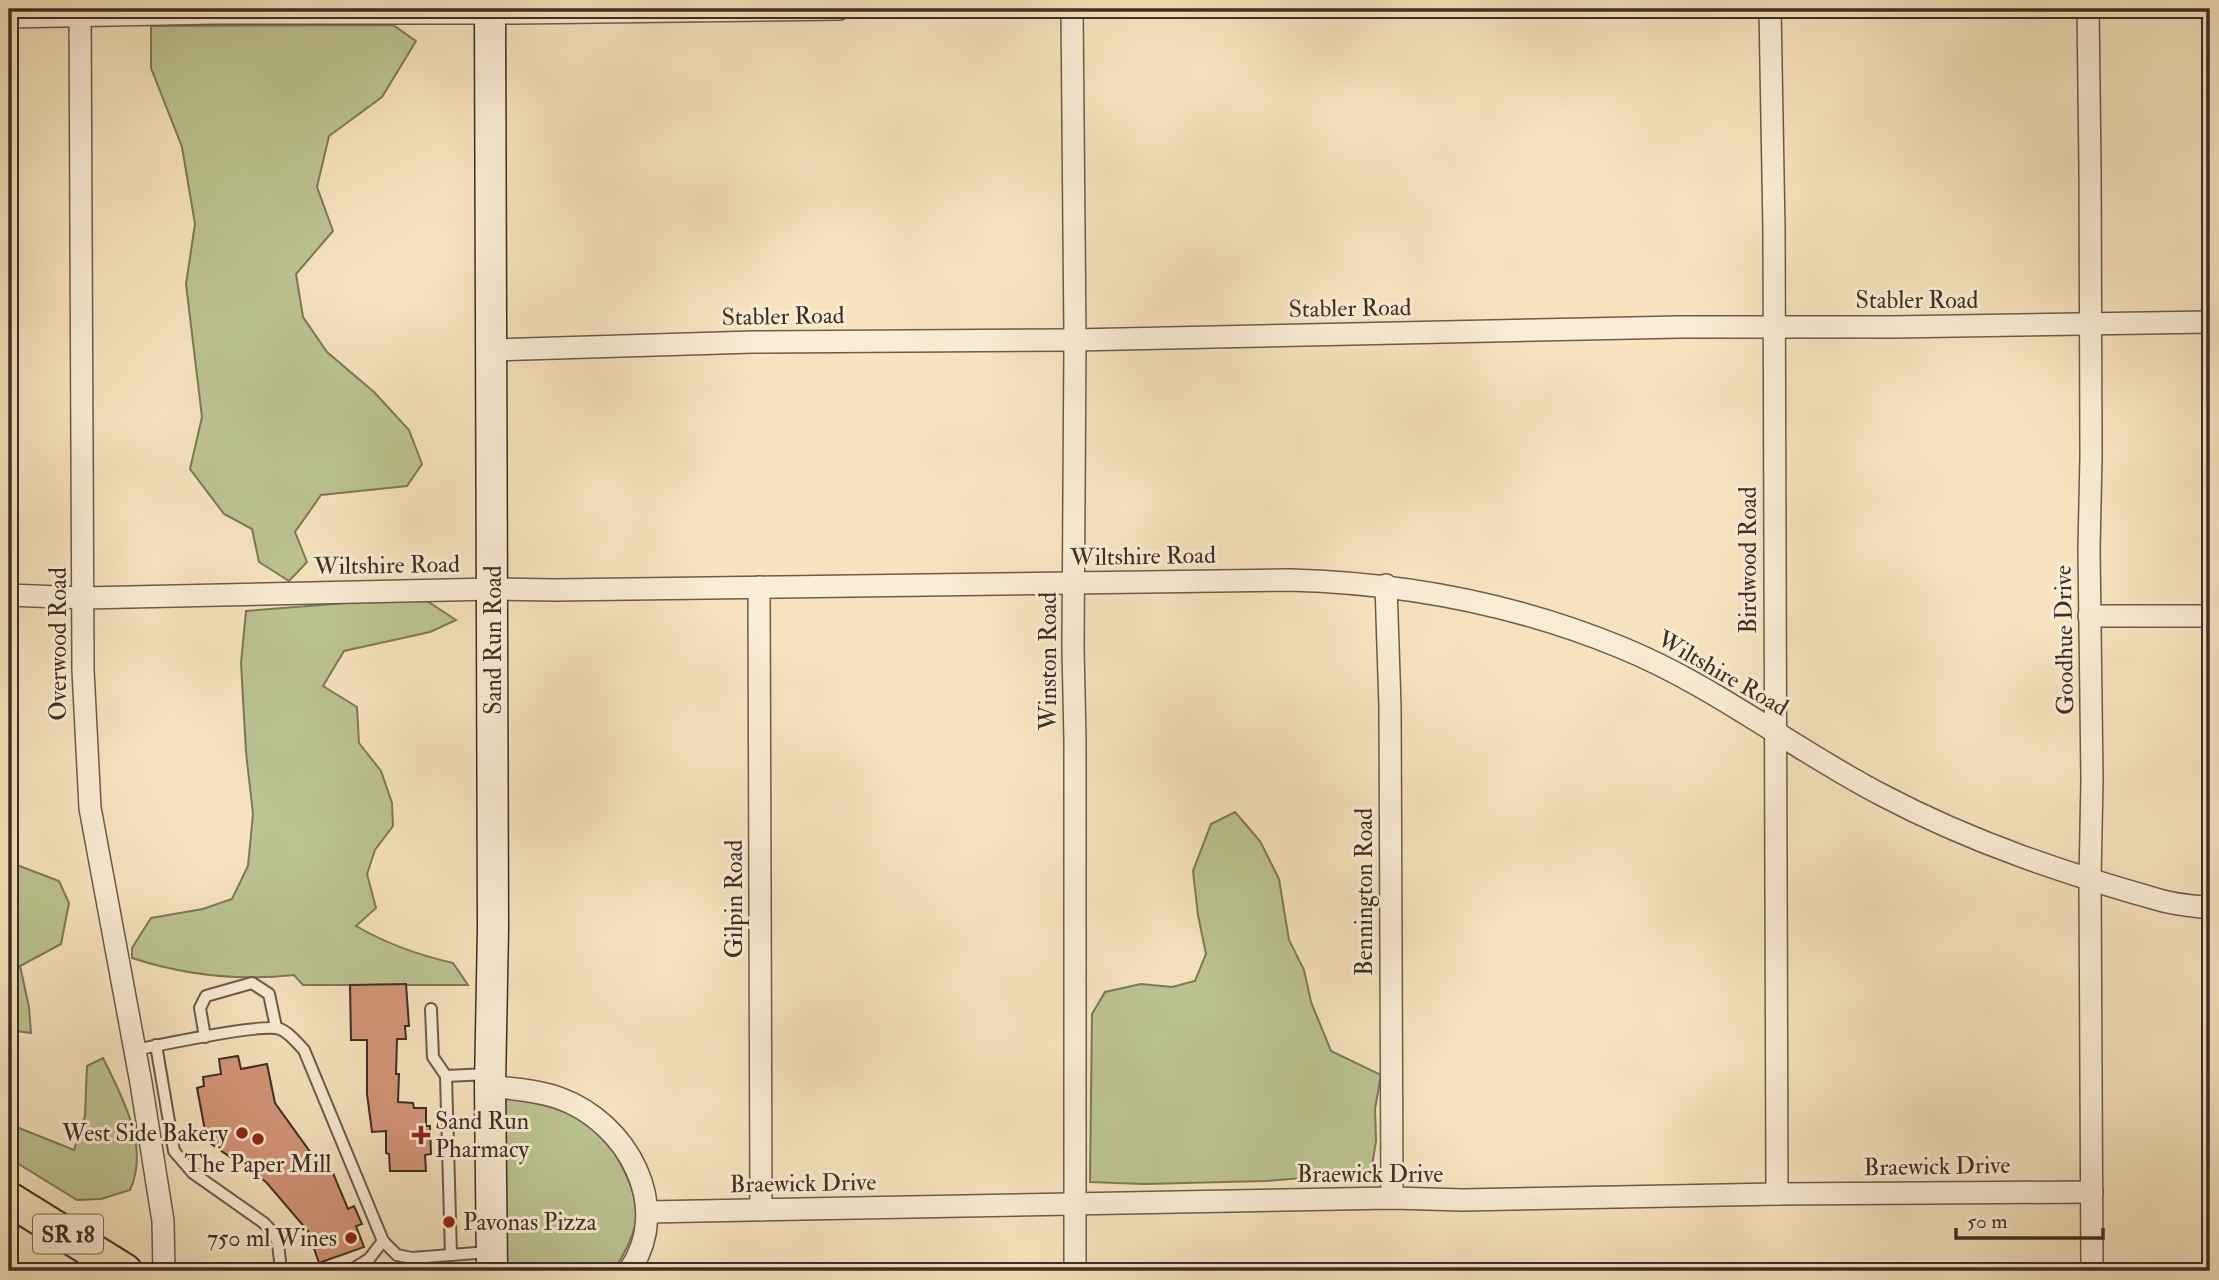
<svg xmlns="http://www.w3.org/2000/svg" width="2219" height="1280" viewBox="0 0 2219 1280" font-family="'IM FELL Double Pica',serif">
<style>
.green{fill:#bcc492;stroke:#7c795c;stroke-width:2}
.building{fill:#d4967a;stroke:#3d2e25;stroke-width:2}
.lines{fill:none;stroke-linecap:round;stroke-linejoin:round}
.lane-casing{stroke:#6c5c4c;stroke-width:14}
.street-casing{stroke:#6c5c4c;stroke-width:24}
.secondary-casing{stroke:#3d2e25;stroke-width:33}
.primary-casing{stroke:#3d2e25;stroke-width:37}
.lane{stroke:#faedd5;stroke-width:10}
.street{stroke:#faedd5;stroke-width:21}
.secondary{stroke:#faedd5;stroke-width:30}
.primary{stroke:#f7e4bf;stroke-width:33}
.poi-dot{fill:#8f2418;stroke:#faedd5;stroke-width:2.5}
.labels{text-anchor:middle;stroke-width:6;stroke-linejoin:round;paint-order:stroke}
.shield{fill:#faedd5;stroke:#76675a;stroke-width:2}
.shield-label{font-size:23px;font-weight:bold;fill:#3d2e25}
.street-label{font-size:24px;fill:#3d2e25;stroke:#faedd5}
.poi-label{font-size:24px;fill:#3d2e25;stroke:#faedd5;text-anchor:start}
</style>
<rect width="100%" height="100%" fill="#f7e4bf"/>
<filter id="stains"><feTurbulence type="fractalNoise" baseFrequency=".00286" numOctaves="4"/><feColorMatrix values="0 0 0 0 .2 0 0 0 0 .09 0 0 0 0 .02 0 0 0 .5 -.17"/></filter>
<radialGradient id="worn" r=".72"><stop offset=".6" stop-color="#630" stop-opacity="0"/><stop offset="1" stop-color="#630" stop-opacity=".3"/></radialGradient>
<g class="green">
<polygon points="393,25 416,41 382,97 329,136 317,187 333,231 296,274 303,317 327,352 374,392 409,430 422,464 407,486 321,495 295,532 307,562 289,581 259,562 252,529 224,514 190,469 202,417 186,284 195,224 182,147 151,68 151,26"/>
<path d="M385,600L427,601L456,620L430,632L344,651L323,686L357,707L359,743L381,771L392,803L393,826L375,850L367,874L376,908L356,926C387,944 418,955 453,963L468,985H303L294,975C239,981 184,975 132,958V948L151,918L203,909L232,899L248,866L253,814L246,752L241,663L246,611Z"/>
<polygon points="1235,812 1260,841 1279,879 1289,940 1304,970 1311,1002 1331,1051 1381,1075 1375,1109 1376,1141 1371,1172 1266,1181 1144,1184 1090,1182 1092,1014 1105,992 1141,984 1172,987 1195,981 1206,954 1198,915 1193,871 1211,824"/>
<polygon points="9,862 59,881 69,903 61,944 20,966 29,1007 31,1033 9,1030"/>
<path d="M103,1058C122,1097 150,1146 130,1190L101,1199L77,1200L9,1158V1124L74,1150L85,1116L87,1066Z"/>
<path d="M504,1097C534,1103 565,1107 591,1126C613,1142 641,1195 636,1222C632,1239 623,1257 613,1271H507Z"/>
</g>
<g class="building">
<polygon points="406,984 409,1026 405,1026 406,1039 397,1039 396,1074 399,1074 398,1102 413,1103 414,1108 426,1108 426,1126 430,1126 431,1154 425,1155 426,1171 390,1171 389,1154 386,1153 386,1131 372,1132 367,1094 367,1040 351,1040 350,985"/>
<polygon points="238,1056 241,1069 267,1064 275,1103 311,1153 333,1173 348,1209 354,1206 362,1224 356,1226 364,1247 319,1263 308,1231 266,1182 207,1141 197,1088 204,1086 203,1077 221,1074 219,1059"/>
</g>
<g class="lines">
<g class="lane-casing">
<g id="lane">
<polyline points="431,1009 433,1057 446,1076 488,1074"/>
<polyline points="205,1037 200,1008 206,996 252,983 269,994 276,1027"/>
<polyline points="156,1045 174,1151 193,1173 264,1223 275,1235 278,1244 280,1261 279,1271"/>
<path d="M135,1050C159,1045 263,1023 280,1029C290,1033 297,1043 304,1050L383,1241L397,1255L412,1258L489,1252"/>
<polyline points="446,1076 451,1255"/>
<polyline points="350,1271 369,1259 383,1241"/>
</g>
</g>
<g class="street-casing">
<g id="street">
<polyline points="80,9 83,670 90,808 141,1083 163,1221 164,1271"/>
<polyline points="1072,9 1075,340 1073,648 1075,740 1075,1271"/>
<polyline points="1770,9 1774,230 1777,1194"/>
<polyline points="2088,9 2090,167 2091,457 2089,549 2092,779 2090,880 2092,1271"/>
<polyline points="9,17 215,13 514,13 839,9"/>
<polyline points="490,350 753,342 1075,340 1679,327 1893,327 2210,322"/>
<polyline points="1386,585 1390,707 1392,1198"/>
<polyline points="759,587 761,1210"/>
<path d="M9,595L84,598L493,589L556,590L1290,580C1403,583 1515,604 1620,647C1714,685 1793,749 1882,795C1971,842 2066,874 2163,901C2178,905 2195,906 2210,908"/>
<polyline points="2089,616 2210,616"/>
<path d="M490,1086C513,1089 537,1090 559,1098C627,1122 674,1207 629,1271"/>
<polyline points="648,1212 1392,1198 1463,1200 1777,1194 2092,1192"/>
</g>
</g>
<g class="secondary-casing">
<polyline id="secondary" points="490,9 493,928 490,1086 492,1271"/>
</g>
<g class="primary-casing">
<polyline id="primary" points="9,1199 125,1271"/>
</g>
<use href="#lane" class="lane"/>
<use href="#street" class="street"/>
<use href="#secondary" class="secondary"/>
<use href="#primary" class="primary"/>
</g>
<g class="poi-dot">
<circle cx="242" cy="1133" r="7"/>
<path d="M417.5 1124.5h7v7h7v7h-7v7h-7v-7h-7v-7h7z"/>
<circle cx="258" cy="1139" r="7"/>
<circle cx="449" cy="1222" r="7"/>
<circle cx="351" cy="1238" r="7"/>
</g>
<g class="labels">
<rect class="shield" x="33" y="1214.5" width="70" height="39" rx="5"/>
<g class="shield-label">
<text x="68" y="1242">SR 18</text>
</g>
<g class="street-label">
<text x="1917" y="308">Stabler Road</text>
<text transform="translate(1350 308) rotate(-1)" y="8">Stabler Road</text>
<text transform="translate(783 316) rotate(-1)" y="8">Stabler Road</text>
<text transform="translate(1143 556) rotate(-1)" y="8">Wiltshire Road</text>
<text transform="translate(1748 560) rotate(-90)" y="8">Birdwood Road</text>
<text transform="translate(387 565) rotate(-1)" y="8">Wiltshire Road</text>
<text transform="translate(493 640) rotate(-90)" y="8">Sand Run Road</text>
<text transform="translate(2064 640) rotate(-91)" y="8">Goodhue Drive</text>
<text transform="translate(58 644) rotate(-90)" y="8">Overwood Road</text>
<text transform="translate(1048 661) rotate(-90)" y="8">Winston Road</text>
<text transform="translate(1723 673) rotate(30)" y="8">Wiltshire Road</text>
<text transform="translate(1364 892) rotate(-90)" y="8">Bennington Road</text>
<text transform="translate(734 899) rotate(-90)" y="8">Gilpin Road</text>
<text transform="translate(1937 1166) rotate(-1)" y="8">Braewick Drive</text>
<text x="1370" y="1182">Braewick Drive</text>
<text transform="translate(803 1183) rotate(-1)" y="8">Braewick Drive</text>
</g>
<g class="poi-label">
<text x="435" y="1129">Sand Run<tspan x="435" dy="28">Pharmacy</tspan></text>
<text x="228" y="1141" text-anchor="end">West Side Bakery</text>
<text x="258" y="1172" text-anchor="middle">The Paper Mill</text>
<text x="463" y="1230">Pavonas Pizza</text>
<text x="337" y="1246" text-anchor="end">750 ml Wines</text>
</g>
</g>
<rect width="2219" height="1280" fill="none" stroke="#f7e4bf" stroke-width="35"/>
<rect x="10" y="10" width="2198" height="1259" fill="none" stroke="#3d2e25" stroke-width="3.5"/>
<rect x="18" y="18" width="2184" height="1245" fill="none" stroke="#3d2e25" stroke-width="2"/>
<path d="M1956 1228v10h147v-10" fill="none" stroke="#3d2e25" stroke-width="3.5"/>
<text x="1967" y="1228" font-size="21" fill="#3d2e25" stroke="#faedd5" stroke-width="5" paint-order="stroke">50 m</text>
<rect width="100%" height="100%" filter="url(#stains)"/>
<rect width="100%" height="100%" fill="url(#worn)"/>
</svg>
